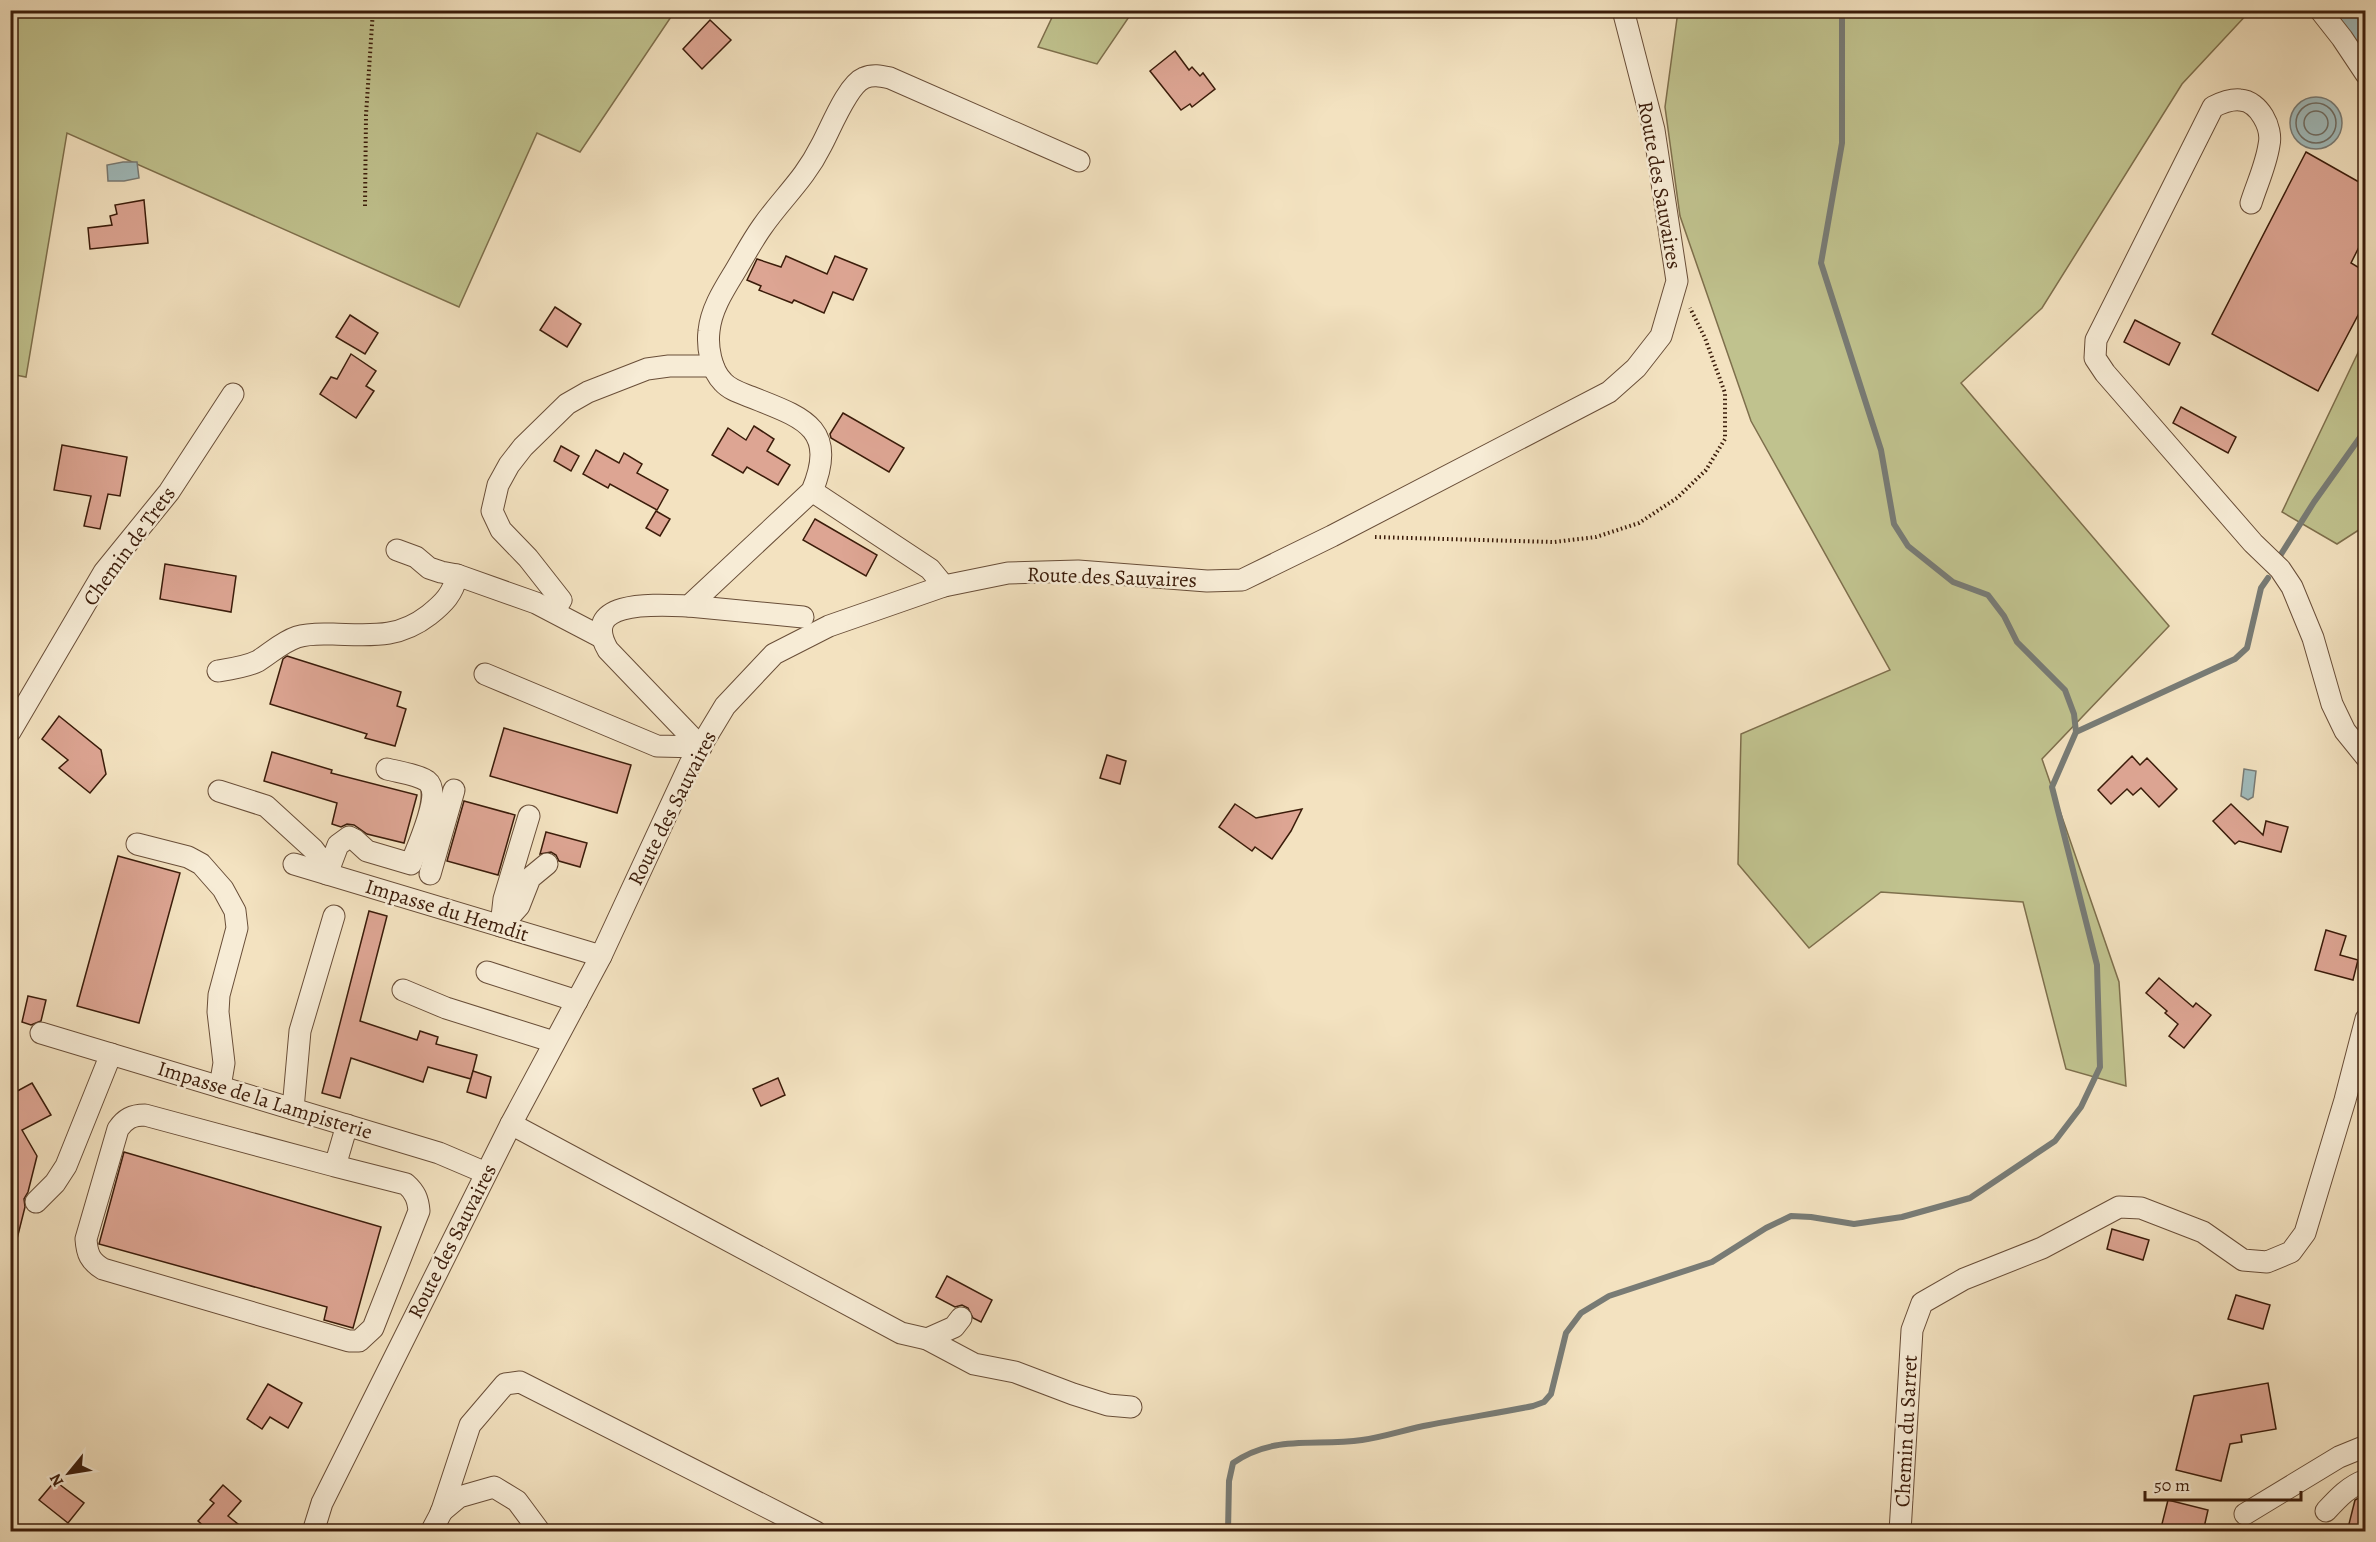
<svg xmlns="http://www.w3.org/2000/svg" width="2376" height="1542" viewBox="0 0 2376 1542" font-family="Alegreya,serif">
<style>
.green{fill:#c0c28e;stroke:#7e6f4c;stroke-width:1.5}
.water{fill:#a0bbbc;stroke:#787b75;stroke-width:1.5}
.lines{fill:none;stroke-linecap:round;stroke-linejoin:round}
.shore{stroke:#6e6c63;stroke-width:1.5}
.stream{stroke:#787b75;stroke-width:6}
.canal{stroke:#a0bbbc;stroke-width:21}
.building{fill:#dda593;stroke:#3b1c0a;stroke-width:1.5}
.minor-casing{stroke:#694e38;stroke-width:23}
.path{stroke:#3b1c0a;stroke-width:4;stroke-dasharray:1.5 3;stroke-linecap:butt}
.minor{stroke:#f7ecd6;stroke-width:21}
.labels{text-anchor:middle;stroke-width:5;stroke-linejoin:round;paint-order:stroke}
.street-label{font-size:21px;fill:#3b1c0a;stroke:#f7ecd6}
</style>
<rect width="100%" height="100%" fill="#f3e2c0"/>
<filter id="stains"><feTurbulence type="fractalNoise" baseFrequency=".00333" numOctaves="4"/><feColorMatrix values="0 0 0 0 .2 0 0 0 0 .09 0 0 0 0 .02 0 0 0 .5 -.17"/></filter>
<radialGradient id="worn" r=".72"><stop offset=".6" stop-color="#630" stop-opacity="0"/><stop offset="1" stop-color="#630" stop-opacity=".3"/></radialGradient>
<g class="green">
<polygon points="145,10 230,16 232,10 675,11 580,152 537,133 459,307 67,133 26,377 10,374 10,11"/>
<polygon points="1055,11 1055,10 1133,11 1097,64 1038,47"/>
<polygon points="1678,11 2250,11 2182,84 2042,308 1961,383 2169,626 2042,759 2119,982 2126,1086 2066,1069 2023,902 1881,892 1809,948 1738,864 1741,734 1890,670 1751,421 1680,216 1665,107"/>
<polygon points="2365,338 2365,526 2337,544 2282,512"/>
</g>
<g class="water">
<circle cx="2316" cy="123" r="26"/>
<polygon points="123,162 137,162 139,178 124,181 108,181 107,165"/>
<polygon points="2244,769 2256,771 2253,797 2248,800 2241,796"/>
</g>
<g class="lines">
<g class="shore">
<circle cx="2316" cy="123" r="20"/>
<circle cx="2316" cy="123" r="12"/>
</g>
<g class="stream">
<polyline points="1842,10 1842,143 1821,263 1881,450 1894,524 1908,546 1953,582 1988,595 2004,616 2017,642 2065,690 2074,714 2076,732"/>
<polyline points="2278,559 2314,502 2366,429"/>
<path d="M1228,1532L1229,1481L1233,1463C1275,1434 1315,1447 1362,1440C1384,1437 1407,1429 1429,1425C1464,1418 1499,1413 1533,1406L1544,1402L1551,1394L1566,1333L1581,1313L1609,1296L1712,1262L1766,1228L1791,1216L1811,1217L1854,1224L1902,1217L1970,1198L2055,1141L2081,1107L2100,1067L2097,965L2052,787L2076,732L2235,659L2247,648L2261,588L2268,578"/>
</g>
<polyline class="canal" points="2341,10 2366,45"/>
</g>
<g class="building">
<polygon points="710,20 731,40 702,69 683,49"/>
<polygon points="1175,51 1189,70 1192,67 1200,76 1203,73 1215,89 1192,107 1190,104 1181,110 1150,71"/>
<polygon points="2306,152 2366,186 2366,233 2351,263 2366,272 2366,300 2318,391 2212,334"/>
<polygon points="144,200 148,243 90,249 88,228 112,225 110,216 117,214 115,205"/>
<polygon points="786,256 827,274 835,256 867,269 853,300 833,292 824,313 794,300 792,303 759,290 761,286 747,280 757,259 781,267"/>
<polygon points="555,307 581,324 567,347 540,330"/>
<polygon points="350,315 378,333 365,354 336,337"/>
<polygon points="2135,320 2180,343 2169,365 2124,342"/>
<polygon points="351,354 376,371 366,386 374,391 356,418 320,394 331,377 337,379"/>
<polygon points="2181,407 2236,437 2228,453 2173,423"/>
<polygon points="843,413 904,448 889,472 831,438 830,434"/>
<polygon points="754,426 774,439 767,451 790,465 778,485 747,467 743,473 712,455 728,428 746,440"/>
<polygon points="62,445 127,457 120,496 108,494 100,529 84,526 91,496 54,490"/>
<polygon points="561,446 579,456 571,471 554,461"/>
<polygon points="596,450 619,463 624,453 642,464 637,473 668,490 657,510 610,484 608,488 583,474"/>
<polygon points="656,511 670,519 660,536 646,528"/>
<polygon points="815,519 877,555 866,576 803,540"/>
<polygon points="165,564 236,576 231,612 160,599"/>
<polygon points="287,656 401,692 397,706 406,709 395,746 365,738 367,734 270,704 283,659"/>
<polygon points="59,716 101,750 106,774 90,793 59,768 68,760 42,739"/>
<polygon points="504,728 631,765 617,813 490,776"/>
<polygon points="272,752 332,770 331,773 417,795 404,843 367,834 354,825 347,824 341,827 332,824 337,803 264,781"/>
<polygon points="1107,755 1126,761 1120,784 1100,778"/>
<polygon points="2132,756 2140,765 2147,758 2177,789 2159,807 2141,788 2133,795 2127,789 2111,804 2098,790"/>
<polygon points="464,801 515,815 498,875 447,861"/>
<polygon points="1235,804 1256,818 1302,809 1291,831 1272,859 1255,847 1252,851 1219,827"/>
<polygon points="2231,804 2263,835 2266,821 2288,827 2281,852 2239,841 2235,844 2213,821"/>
<polygon points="546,832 587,843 580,867 559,861 556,855 551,852 540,854"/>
<polygon points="118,856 180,873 139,1023 77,1006"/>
<polygon points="369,911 387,916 360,1021 417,1040 420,1031 438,1037 436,1044 477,1055 471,1079 428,1067 423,1082 351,1058 340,1098 322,1093"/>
<polygon points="2326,930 2346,936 2340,955 2358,960 2353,980 2315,970"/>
<polygon points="2159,978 2193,1007 2196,1003 2211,1015 2184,1048 2169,1036 2178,1024 2165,1013 2167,1011 2146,993"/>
<polygon points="28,996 46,1000 41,1021 31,1025 22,1022"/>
<polygon points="473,1071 491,1077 486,1098 467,1092"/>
<polygon points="778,1078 785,1095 761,1106 753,1089"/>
<polygon points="32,1083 51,1115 22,1130 37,1156 28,1192 24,1199 25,1207 17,1239 10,1238 10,1095"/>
<polygon points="124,1152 381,1227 353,1328 324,1320 327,1307 99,1244"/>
<polygon points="2112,1229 2149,1240 2143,1260 2107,1249"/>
<polygon points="947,1276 992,1300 981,1322 973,1318 968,1308 962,1305 955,1307 936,1297"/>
<polygon points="2236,1295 2270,1305 2263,1329 2228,1319"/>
<polygon points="2268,1383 2276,1429 2241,1435 2242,1442 2230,1444 2221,1481 2176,1470 2194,1396"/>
<polygon points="268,1384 302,1403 288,1428 270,1417 262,1429 247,1419"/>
<polygon points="55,1481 84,1503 68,1523 39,1500"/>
<polygon points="223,1485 241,1501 228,1516 248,1532 210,1532 198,1521 214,1503 210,1500"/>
<polygon points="2366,1494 2366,1532 2347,1532 2355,1500"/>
<polygon points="2168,1500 2208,1510 2203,1532 2160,1532"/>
</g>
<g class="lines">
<g class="minor-casing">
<g id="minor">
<polyline points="2320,10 2342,38 2366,74"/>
<path d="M2251,203C2257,184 2266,165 2269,145C2273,128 2259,101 2240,100C2230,99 2221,103 2213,107L2096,340L2095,358L2105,373L2253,543L2280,569L2292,587L2313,638L2332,704L2345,731L2366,757"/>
<polyline points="812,491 930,569 944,586"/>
<polyline points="397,550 416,557 429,568 441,572 457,575 536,603 601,637"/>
<polyline points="689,606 803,617"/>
<polyline points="554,611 561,600 528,558 501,530 492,511 498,485 509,465 523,447 567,404 588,392 647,369 669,366 713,366"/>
<path d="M218,671C231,669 246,667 258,661C271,653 282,642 297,637C309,633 321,634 333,634C371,635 398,639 429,615C444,603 453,594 457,575"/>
<polyline points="485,674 657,746 701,747"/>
<polyline points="10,732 104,572 169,492 233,394"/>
<path d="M701,747L608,650C578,598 660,605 689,606L812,491C839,427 801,417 751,397C741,393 730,390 723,382C711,370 707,347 709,331C711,310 723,291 734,273C743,258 752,241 762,227C783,197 804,180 821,146C830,130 847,85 864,78C873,74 881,76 890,78L1079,161"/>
<path d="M219,791L266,806L313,849L322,861L327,874L338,845L349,837L355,840L367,851L411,864C417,847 443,793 427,781C417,774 398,772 387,769"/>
<polyline points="529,816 504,899 501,926 519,906 530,878 547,864"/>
<polyline points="137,844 188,857 201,864 223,889 235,911 237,928 219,995 218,1012 224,1063 220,1087"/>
<polyline points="294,864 601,956"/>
<polyline points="430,874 454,790"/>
<polyline points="487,972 577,1001"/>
<polyline points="403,990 446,1008 554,1042"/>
<polyline points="41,1033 439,1153 486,1173"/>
<polyline points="293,1109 300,1031 334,916"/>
<polyline points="511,1124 901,1333 927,1339 974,1364 1015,1372 1073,1394 1108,1405 1131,1407"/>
<path d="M335,1166L406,1184C415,1192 418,1199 419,1211L373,1328L359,1341H349L103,1269C90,1261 87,1254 86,1239L118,1129C125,1119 132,1115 145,1115L335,1166L347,1125"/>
<polyline points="36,1202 55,1183 66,1166 111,1054"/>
<polyline points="927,1339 954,1327 961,1318"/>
<path d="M2326,1511C2338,1498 2349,1486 2366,1480"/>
<polyline points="441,1512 459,1497 494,1487 517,1501 540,1532"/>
<polyline points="2245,1514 2339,1457 2366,1446"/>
<polyline points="313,1532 322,1503 511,1124 601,956 690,764 725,706 774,654 829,626 944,586 1008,573 1078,571 1207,581 1242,580 1332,536 1609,392 1636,368 1661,336 1677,281 1654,130 1623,10"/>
<polyline points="431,1532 441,1513 470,1425 505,1384 520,1382 816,1532"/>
<polyline points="1900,1532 1912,1330 1922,1303 1964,1279 2042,1248 2119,1207 2141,1208 2203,1232 2243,1260 2267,1262 2291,1252 2305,1233 2345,1100 2366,1019"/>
</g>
</g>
<g class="path">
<polyline points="365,206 366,115 373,10"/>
<polyline points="1375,537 1554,542 1596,537 1639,523 1677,498 1706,470 1725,439 1725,393 1705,338 1690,308"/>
</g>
<use href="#minor" class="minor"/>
</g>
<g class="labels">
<g class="street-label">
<text transform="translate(1660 185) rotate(80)" y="7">Route des Sauvaires</text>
<text transform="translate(129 546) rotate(-54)" y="7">Chemin de Trets</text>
<text transform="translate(1112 577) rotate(2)" y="7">Route des Sauvaires</text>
<text transform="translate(672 808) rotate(-63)" y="7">Route des Sauvaires</text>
<text transform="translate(447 910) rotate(17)" y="7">Impasse du Hemdit</text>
<text transform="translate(265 1100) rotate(17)" y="7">Impasse de la Lampisterie</text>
<text transform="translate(452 1241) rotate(-63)" y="7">Route des Sauvaires</text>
<text transform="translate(1906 1431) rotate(-87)" y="7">Chemin du Sarret</text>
</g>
</g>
<rect width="2376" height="1542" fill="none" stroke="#f3e2c0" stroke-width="36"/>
<rect x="12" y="12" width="2352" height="1518" fill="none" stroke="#3b1c0a" stroke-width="3"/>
<rect x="18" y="18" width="2340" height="1506" fill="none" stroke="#3b1c0a" stroke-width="1.5"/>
<g transform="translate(69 1473) rotate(240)" stroke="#f7ecd6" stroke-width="4.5" paint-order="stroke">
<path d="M0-4.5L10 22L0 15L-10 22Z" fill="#3b1c0a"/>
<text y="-9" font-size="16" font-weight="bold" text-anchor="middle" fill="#3b1c0a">N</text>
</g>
<path d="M2145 1491v9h156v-9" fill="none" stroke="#3b1c0a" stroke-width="3"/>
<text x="2154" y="1491" font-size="18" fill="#3b1c0a" stroke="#f7ecd6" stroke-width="4.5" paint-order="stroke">50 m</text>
<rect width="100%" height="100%" filter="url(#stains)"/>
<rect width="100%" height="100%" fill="url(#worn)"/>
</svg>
